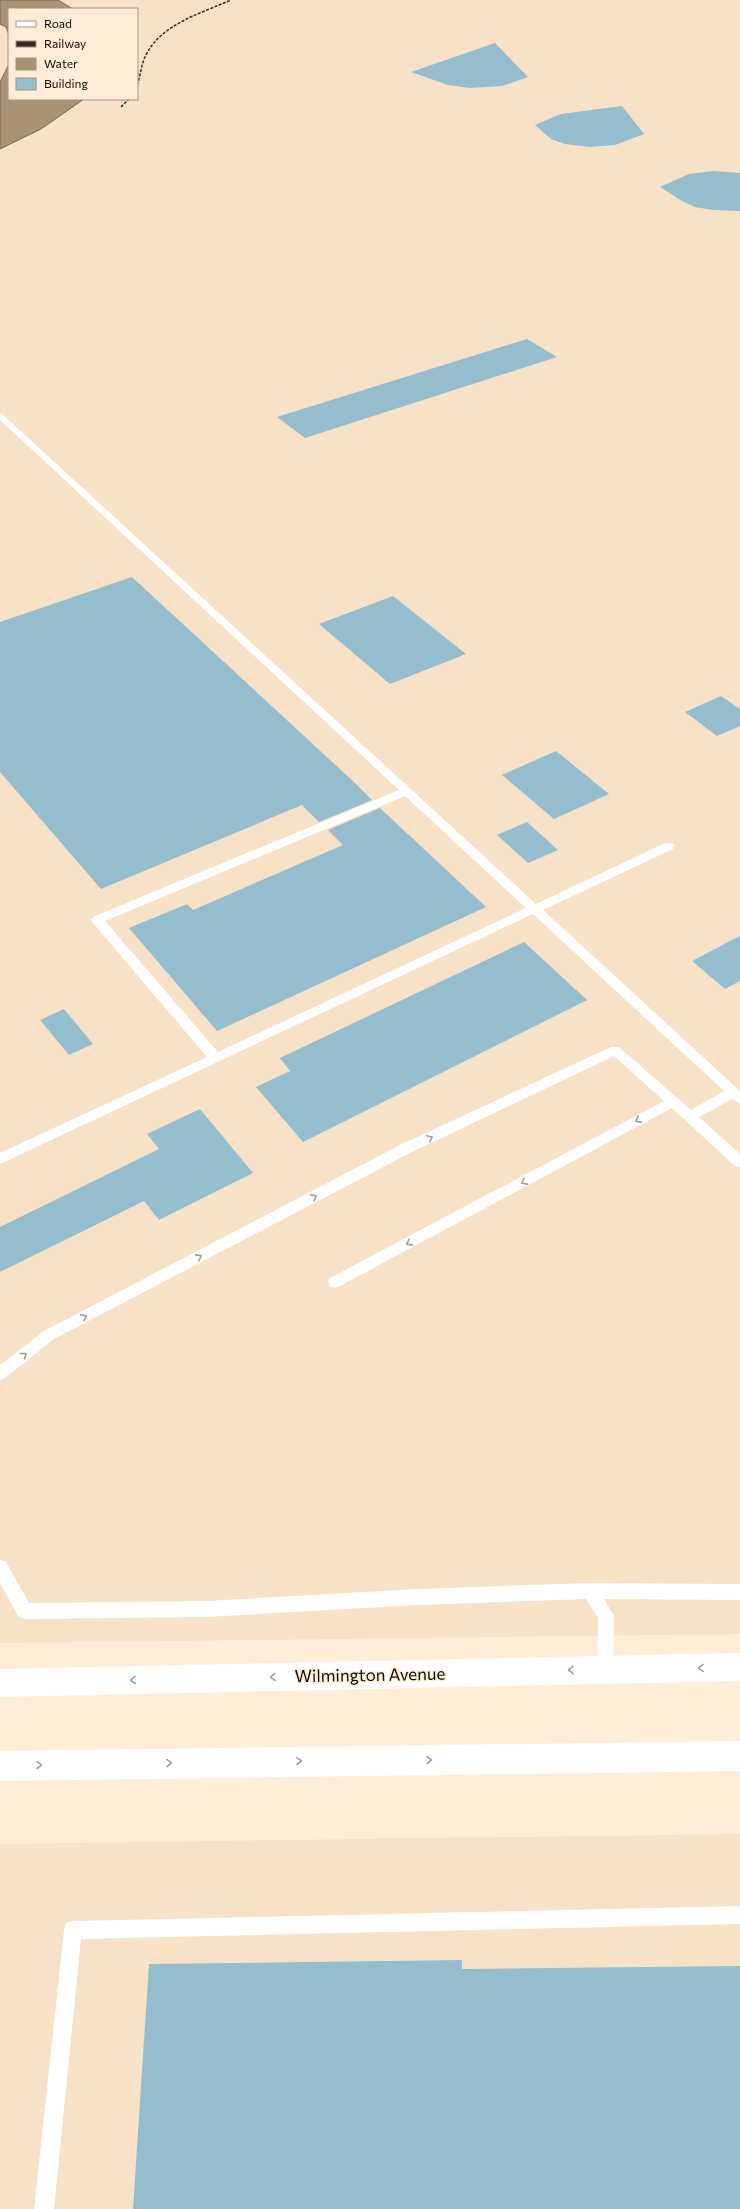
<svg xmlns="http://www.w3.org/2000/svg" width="740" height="2209" viewBox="0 0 740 2209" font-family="Commissioner,sans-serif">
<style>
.built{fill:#f7e1c7;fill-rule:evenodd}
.water{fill:#aa9275;stroke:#7c6a53}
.building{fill:#94bdce}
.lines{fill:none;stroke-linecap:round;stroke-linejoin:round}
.service{fill:#fff;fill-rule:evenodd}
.secondary{fill:#fff;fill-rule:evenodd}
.rail{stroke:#332b22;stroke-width:1.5;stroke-dasharray:3 1.5;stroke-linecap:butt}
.oneway{stroke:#a09d9b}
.labels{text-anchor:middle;stroke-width:3;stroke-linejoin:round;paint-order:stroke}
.near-street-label{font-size:17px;fill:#120b04;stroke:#ffedd8}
</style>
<rect width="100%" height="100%" fill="#ffedd8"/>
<g class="built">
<path d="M0,0H740V1634L0,1643ZM9,9H137V99H9Z"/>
<polygon points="740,1834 740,2209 0,2209 0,1844"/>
</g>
<g class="water">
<polygon points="0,0 58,0 73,9 9,9 9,35 6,27 0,24"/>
<polygon points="9,64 9,99 84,99 41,129 0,149 0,82"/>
</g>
<g class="building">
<polygon points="495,43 528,77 502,86 470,88 448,85 411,72"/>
<polygon points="622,106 644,134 615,145 590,147 565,144 551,139 535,125 561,114"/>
<polygon points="713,171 740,173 740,211 713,210 695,207 682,201 660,187 689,174"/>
<polygon points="527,339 557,357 305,438 277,417"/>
<polygon points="132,577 355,783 372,800 319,822 302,805 101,889 0,772 0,622"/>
<polygon points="393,596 466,654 390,684 319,624"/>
<polygon points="721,696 740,709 740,726 717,736 685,712"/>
<polygon points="556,751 609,794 554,819 502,775"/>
<polygon points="380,808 486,907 217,1031 129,928 187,904 193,910 343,845 328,830"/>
<polygon points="527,822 558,850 528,863 497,835"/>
<polygon points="740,936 740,981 725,989 692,961"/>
<polygon points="524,942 587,1000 303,1142 256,1087 290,1071 280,1058"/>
<polygon points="64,1009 93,1044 69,1055 40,1020"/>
<polygon points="200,1109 253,1173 159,1220 144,1201 0,1272 0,1227 159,1149 147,1134"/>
<polygon points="462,1960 462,1969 740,1966 740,2209 133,2209 149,1964"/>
</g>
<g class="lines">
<g class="service">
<path d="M0,412L536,904L665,843H673L675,846L673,849L543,910L740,1091V1104L732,1099L699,1117L740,1154V1167L735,1166L672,1108L340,1286L335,1288L330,1286L328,1282L330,1278L664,1101L614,1056L410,1153L54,1339L5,1378L0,1380V1365L44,1331L400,1145L611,1047H619L691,1110L724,1091L533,914L0,1164V1153L207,1057L93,923L91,920L93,917L399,790L0,420ZM405,796L526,908L218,1052L105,921Z"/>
<polygon points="0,1560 6,1562 29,1603 206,1601 418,1589 590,1583 740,1584 740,1600 604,1599 614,1616 613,1670 611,1676 605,1678 599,1676 597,1670 598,1618 586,1599 418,1605 206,1617 24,1619 18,1616 0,1583"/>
<polygon points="740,1906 740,1924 81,1939 54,2209 34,2209 64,1930 66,1923 73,1921"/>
</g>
<g class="secondary">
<polygon points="740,1653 740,1681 0,1697 0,1669"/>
<polygon points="740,1741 740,1771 0,1781 0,1751"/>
</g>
<g class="rail">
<path d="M137,85C141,75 141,64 146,55C161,24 202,13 231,0"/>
<polyline points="121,107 129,99"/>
</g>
</g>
<defs><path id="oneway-chevron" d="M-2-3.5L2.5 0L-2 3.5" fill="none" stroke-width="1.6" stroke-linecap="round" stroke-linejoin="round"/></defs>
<g class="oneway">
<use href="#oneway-chevron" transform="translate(638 1120) rotate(152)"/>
<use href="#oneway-chevron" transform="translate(430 1138) rotate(-25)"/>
<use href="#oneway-chevron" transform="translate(524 1182) rotate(152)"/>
<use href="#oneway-chevron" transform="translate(314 1197) rotate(-28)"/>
<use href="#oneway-chevron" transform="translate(409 1243) rotate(152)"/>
<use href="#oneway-chevron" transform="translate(199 1257) rotate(-28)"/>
<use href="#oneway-chevron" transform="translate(84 1317) rotate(-28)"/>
<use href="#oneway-chevron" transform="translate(24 1355) rotate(-38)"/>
<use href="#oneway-chevron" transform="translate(701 1668) rotate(179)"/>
<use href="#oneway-chevron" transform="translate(571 1670) rotate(179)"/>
<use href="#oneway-chevron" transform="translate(273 1677) rotate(179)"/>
<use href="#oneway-chevron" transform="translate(133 1680) rotate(179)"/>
<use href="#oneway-chevron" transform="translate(429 1760) rotate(-1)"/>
<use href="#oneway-chevron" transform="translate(299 1761) rotate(-1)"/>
<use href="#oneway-chevron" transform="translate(169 1763) rotate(-1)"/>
<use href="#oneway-chevron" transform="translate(39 1765) rotate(-1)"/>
</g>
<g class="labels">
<g class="near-street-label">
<text transform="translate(370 1675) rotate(-1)" y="6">Wilmington Avenue</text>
</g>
</g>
<rect x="8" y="8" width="130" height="92" fill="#ffedd8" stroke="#a09383"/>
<rect x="16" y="21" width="20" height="6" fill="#ffffff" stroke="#a09383"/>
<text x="44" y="28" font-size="12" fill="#120b04">Road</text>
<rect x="16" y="41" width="20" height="6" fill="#332b22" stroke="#a09383"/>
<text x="44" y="48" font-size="12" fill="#120b04">Railway</text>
<rect x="16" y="58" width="20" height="12" fill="#aa9275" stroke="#a09383"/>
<text x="44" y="68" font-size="12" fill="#120b04">Water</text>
<rect x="16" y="78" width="20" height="12" fill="#94bdce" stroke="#a09383"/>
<text x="44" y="88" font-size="12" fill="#120b04">Building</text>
</svg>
